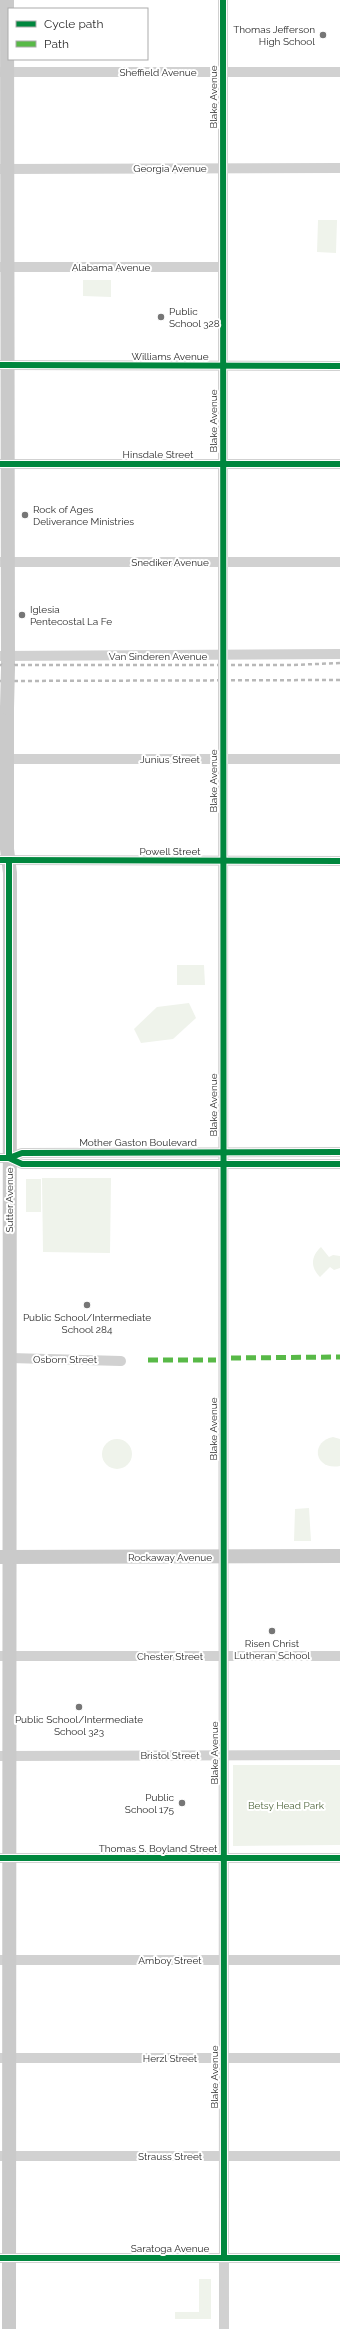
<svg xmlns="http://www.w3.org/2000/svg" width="340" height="2329" viewBox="0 0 340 2329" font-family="Raleway,sans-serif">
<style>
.green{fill:#eff3eb}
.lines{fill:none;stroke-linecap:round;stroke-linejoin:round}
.street{stroke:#d1d1d1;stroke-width:10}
.secondary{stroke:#cacaca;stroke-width:14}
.rail{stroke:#b8b8b8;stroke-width:2.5;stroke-dasharray:4 3;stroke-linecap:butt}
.street-bridge{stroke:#d1d1d1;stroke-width:10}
.secondary-bridge{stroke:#cacaca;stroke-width:14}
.quiet{stroke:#58b947;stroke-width:5;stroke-dasharray:10 5;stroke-linecap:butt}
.cycleway-casing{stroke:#fff;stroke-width:8}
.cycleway{stroke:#00873e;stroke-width:6}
.poi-dot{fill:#767676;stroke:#fff;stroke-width:1.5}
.labels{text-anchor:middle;stroke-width:4;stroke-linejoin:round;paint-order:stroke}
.poi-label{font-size:10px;fill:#2c2c2c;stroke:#fff;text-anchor:start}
.street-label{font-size:10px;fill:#2c2c2c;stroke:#fff}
.park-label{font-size:10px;fill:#4f663c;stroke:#fff}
</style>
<rect width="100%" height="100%" fill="#fff"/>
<g class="green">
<polygon points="318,220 337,220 336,253 317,252"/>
<polygon points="83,280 111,280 111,297 83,296"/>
<polygon points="177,965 204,965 205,985 177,985"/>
<polygon points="189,1003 196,1018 173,1039 141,1043 134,1029 157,1007"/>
<polygon points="42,1178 111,1178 110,1253 43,1252"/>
<rect x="26" y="1179" width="15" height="33"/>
<path d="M321,1247L329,1257L333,1255L340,1256V1268L334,1270L330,1267L320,1277C310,1267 311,1256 321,1247Z"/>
<path d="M333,1437L340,1439V1466C315,1471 309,1442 333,1437Z"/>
<circle cx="117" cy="1454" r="15"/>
<polygon points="309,1508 311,1541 294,1541 295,1509"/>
<polygon points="233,1765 340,1765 340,1845 233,1846"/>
<polygon points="199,2279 211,2279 211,2319 175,2319 175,2312 199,2312"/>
</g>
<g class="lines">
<g class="street">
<polyline points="0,72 340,72"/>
<polyline points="0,169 340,168"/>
<polyline points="0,267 223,267"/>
<polyline points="0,365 340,366"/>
<polyline points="0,464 340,464"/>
<polyline points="0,562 340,562"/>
<polyline points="0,656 340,654"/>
<polyline points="223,658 223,0"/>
<polyline points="223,697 224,2329"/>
<polyline points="0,759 340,759"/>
<polyline points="0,860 340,861"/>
<polyline points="0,1158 9,1158 22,1153 340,1152"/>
<polyline points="9,1158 22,1164 340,1164"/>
<polyline points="10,1358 121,1361"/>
<polyline points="0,1656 340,1656"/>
<polyline points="0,1756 340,1755"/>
<polyline points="0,1858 340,1858"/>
<polyline points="0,1960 340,1960"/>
<polyline points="0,2058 340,2058"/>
<polyline points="0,2156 340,2156"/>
<polyline points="0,2258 340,2258"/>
</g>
<g class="secondary">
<polyline points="7,0 8,668"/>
<polyline points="7,708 7,849 10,873 9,2329"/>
<polyline points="0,1557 340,1556"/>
</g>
<g class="rail">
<polyline points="0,665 293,665 340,663"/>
<polyline points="0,681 340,680"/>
</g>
<polyline class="street-bridge" points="223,658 223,697"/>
<polyline class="secondary-bridge" points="7,708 8,668"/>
<g class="quiet">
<polyline points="231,1358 340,1357"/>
<polyline points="148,1360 216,1360"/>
</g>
<g class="cycleway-casing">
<g id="cycleway">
<polyline points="223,0 224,2258"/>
<polyline points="0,365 340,366"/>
<polyline points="0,464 340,464"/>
<polyline points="0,860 340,861"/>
<polyline points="9,860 9,1158"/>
<polyline points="0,1158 9,1158 22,1153 340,1152"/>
<polyline points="9,1158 22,1164 340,1164"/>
<polyline points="0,1858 340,1858"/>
<polyline points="0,2258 340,2258"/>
</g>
</g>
<use href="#cycleway" class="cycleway"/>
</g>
<g class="poi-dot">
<circle cx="323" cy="35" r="4"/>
<circle cx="161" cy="317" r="4"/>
<circle cx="25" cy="515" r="4"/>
<circle cx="22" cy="615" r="4"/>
<circle cx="87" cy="1305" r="4"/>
<circle cx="272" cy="1631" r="4"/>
<circle cx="79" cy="1707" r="4"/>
<circle cx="182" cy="1803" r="4"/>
</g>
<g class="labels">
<g class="poi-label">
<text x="315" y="33" text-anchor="end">Thomas Jefferson<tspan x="315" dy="12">High School</tspan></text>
<text x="169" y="315">Public<tspan x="169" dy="12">School 328</tspan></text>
<text x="33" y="513">Rock of Ages<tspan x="33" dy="12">Deliverance Ministries</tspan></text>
<text x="30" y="613">Iglesia<tspan x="30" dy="12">Pentecostal La Fe</tspan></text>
<text x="87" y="1321" text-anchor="middle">Public School/Intermediate<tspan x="87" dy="12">School 284</tspan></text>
<text x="272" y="1647" text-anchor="middle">Risen Christ<tspan x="272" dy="12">Lutheran School</tspan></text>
<text x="79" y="1723" text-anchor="middle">Public School/Intermediate<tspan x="79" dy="12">School 323</tspan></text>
<text x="174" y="1801" text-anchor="end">Public<tspan x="174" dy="12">School 175</tspan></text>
</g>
<g class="street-label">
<text x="158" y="76">Sheffield Avenue</text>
<text transform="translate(213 97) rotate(-90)" y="4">Blake Avenue</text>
<text x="170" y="172">Georgia Avenue</text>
<text x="111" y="271">Alabama Avenue</text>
<text x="170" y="360">Williams Avenue</text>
<text transform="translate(213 421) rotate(-90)" y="4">Blake Avenue</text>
<text x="158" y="458">Hinsdale Street</text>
<text x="170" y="566">Snediker Avenue</text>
<text x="158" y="660">Van Sinderen Avenue</text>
<text x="170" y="763">Junius Street</text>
<text transform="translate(213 781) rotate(-90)" y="4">Blake Avenue</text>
<text x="170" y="855">Powell Street</text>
<text transform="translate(213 1105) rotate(-90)" y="4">Blake Avenue</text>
<text x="138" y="1146">Mother Gaston Boulevard</text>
<text transform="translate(9 1200) rotate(-90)" y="4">Sutter Avenue</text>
<text x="65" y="1363">Osborn Street</text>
<text transform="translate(213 1429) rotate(-90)" y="4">Blake Avenue</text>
<text x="170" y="1561">Rockaway Avenue</text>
<text x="170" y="1660">Chester Street</text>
<text transform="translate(214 1753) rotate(-90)" y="4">Blake Avenue</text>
<text x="170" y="1759">Bristol Street</text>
<text x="158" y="1852">Thomas S. Boyland Street</text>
<text x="170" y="1964">Amboy Street</text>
<text x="170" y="2062">Herzl Street</text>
<text transform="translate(214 2077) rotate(-90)" y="4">Blake Avenue</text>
<text x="170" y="2160">Strauss Street</text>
<text x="170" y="2252">Saratoga Avenue</text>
</g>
<g class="park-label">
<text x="286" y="1809">Betsy Head Park</text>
</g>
</g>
<rect x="8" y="8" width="140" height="52" fill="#ffffff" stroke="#ababab"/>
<rect x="16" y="21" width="20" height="6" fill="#00873e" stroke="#ababab"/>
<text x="44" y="28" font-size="12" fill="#2c2c2c">Cycle path</text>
<rect x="16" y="41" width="20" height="6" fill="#58b947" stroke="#ababab"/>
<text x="44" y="48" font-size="12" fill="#2c2c2c">Path</text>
</svg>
